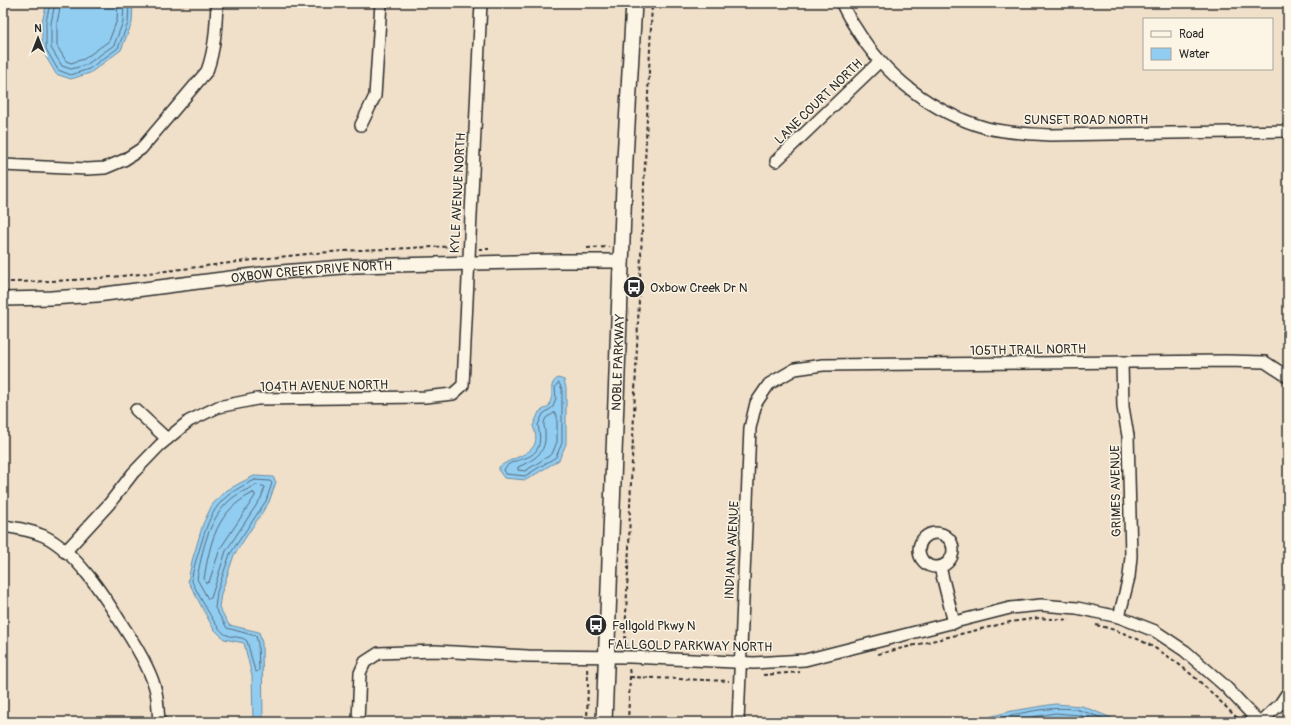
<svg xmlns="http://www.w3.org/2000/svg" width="1291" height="725" viewBox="0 0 1291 725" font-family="Pangolin,sans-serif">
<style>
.water{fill:#91ccf1;stroke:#688ca2}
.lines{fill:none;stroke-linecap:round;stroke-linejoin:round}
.shore{stroke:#546b7a;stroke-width:1}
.minor-casing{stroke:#2b2b2b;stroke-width:14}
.tertiary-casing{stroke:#2b2b2b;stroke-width:16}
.secondary-casing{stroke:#2b2b2b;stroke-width:18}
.path{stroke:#2b2b2b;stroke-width:2;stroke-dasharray:4 3;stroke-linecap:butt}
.minor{stroke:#fcf5e5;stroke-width:11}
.tertiary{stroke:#fcf5e5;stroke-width:13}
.secondary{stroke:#fcf5e5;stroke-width:15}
.labels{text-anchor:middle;stroke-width:3;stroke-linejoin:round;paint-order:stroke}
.street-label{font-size:13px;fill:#2b2b2b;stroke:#fcf5e5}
.poi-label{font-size:13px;fill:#2b2b2b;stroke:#fcf5e5;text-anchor:start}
</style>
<rect width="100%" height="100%" fill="#f1e0c9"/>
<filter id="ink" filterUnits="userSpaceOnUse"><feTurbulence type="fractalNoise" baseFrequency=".025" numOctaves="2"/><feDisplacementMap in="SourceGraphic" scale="8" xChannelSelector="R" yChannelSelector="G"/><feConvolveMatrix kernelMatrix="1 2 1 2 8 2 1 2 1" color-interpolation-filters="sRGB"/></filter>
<g filter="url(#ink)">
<g class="water">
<polygon points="47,3 133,3 132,23 121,50 90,73 71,79 56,74 42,50 42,22"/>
<path d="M558,378L564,380L566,388V444L559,460L526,480L504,478L499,471V467C516,454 545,455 533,426L539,412L549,406C550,403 551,399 552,396C552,388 550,383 558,378Z"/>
<polygon points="254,476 273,477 276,482 269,502 234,555 221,594 219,607 229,625 259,632 262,643 263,722 253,722 252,676 244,643 224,639 213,628 188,581 192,561 203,524 212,505 224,492 240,483"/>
<polygon points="1055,704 1082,706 1114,719 1118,722 969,722 1012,711"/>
</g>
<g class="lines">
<g class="shore">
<polyline points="50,3 46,22 46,49 58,70 71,75 89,69 118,48 128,23 129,3"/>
<polyline points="55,3 51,23 51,48 62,66 71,69 86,65 114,45 123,22 124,3"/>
<polyline points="61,3 57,23 57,46 66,61 71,63 84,59 109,41 117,20 118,3"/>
<path d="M559,383L562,389V443L556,457L525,476L506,474L504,470C511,453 548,468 538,425L543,414L553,407L556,398L555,388L557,384Z"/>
<path d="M554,413L557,415V442L552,454L525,471L518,470V467C534,460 547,453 545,433C545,427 542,424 546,418C548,416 552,415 554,413Z"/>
<path d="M255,480L270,481L272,483L266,501L230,554L217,592L215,608L227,628L256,636L258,644L259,670L257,672L255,671L247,641C242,636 233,638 227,635C224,634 220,630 218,627C214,623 194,587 192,581C191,576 196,560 198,554C210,514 214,498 255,480Z"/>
<path d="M256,485L263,486L265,487L261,498L226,551L211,598L208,599L197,579C202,552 208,520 229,501C236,494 247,490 256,485Z"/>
<path d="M253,493L255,494V496L220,549L209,582L206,583L204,579C210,542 217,510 253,493Z"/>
<path d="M985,722C1012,715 1055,703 1082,711C1092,714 1102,718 1111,722"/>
<polyline points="1005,722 1055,713 1080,715 1097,722"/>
<polyline points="1039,722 1055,719 1081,722"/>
</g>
<g class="minor-casing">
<g id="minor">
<path d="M842,3C845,12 850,19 855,27C884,75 932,113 987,128C1007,133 1029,134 1050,135L1288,131"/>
<polyline points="361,125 375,96 381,3"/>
<polyline points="776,161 879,62"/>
<path d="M3,165L87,169L105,168L124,160L141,149L207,71C215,49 216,27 217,3"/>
<polyline points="136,410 167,439"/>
<path d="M3,526C17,528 31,530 44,536C77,552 106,599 125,629C136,646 152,672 156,692C158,701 158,712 159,722"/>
<circle cx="936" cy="550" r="17"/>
<polyline points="65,552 109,504 133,473 160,445 189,421 218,407 257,399 425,397 453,394 463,385 481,3"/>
<polyline points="940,567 954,623"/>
<polyline points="1119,617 1129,577 1131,556 1128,436 1123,407 1122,362"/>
<polyline points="358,722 360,673 365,662 379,653 435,651 528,656 631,657 754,663 805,660 1010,608 1041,605 1077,608 1119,617 1155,631 1185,651 1225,686 1259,722"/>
<polyline points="738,722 750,428 756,403 769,384 795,369 823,365 1226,361 1265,362 1288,377"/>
<polyline points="1261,722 1280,704 1288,692"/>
</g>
</g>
<g class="tertiary-casing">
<g id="tertiary">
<path id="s1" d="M3,299L51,298L97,295L269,273L355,266L557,261H622"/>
</g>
</g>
<g class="secondary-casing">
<g id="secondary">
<path id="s2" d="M604,722L625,159L634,3"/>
</g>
</g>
<g class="path">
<polyline points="587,248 609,247"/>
<polyline points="479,249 489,249"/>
<path d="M3,282C51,282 100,279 148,273C230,264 310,250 392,249C414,248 437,246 459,247"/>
<path d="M1096,625C1161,640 1195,676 1241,722"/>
<polyline points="627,647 625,637 629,547 630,506 652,3"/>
<polyline points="878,654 1010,622 1039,618 1070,620"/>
<polyline points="587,669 588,680 587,722"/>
<polyline points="763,675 800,672"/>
<polyline points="630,677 729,681"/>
<polyline points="628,722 630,677 629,667"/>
</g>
<use href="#minor" class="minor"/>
<use href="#tertiary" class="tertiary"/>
<use href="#secondary" class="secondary"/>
</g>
</g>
<defs>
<g id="bus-disc" transform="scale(1.15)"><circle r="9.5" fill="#2b2b2b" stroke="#fcf5e5"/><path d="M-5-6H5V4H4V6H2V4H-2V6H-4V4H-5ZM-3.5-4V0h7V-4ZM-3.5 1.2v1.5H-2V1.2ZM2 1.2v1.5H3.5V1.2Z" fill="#fff"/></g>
</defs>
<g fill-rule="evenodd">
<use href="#bus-disc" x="634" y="287"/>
<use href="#bus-disc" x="596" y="625"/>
</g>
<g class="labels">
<g class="street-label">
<text transform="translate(818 101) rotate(-44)" y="5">LANE COURT NORTH</text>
<text x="1086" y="124">SUNSET ROAD NORTH</text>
<text transform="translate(457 193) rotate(-87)" y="5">KYLE AVENUE NORTH</text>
<text dy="5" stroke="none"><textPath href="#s1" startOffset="310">OXBOW CREEK DRIVE NORTH</textPath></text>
<text transform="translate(1028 349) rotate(-1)" y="5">105TH TRAIL NORTH</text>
<text dy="5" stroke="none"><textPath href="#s2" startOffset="360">NOBLE PARKWAY</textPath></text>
<text transform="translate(324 385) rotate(-1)" y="5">104TH AVENUE NORTH</text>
<text transform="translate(1115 491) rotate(-91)" y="5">GRIMES AVENUE</text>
<text transform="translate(731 550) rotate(-87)" y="5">INDIANA AVENUE</text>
<text transform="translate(690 645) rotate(1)" y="5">FALLGOLD PARKWAY NORTH</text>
</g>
<g class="poi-label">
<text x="650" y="292">Oxbow Creek Dr N</text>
<text x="612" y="630">Fallgold Pkwy N</text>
</g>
</g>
<rect width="1291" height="725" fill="none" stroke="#fcf5e5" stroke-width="16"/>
<rect x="8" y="8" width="1275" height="709" fill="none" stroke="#2b2b2b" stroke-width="1.5" filter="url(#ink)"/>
<rect x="1143" y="18" width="130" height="52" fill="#fcf5e5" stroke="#a8a49b"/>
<rect x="1151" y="31" width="20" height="6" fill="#fcf5e5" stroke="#a8a49b"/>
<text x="1179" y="38" font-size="12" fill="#2b2b2b">Road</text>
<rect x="1151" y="48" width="20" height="12" fill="#91ccf1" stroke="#a8a49b"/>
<text x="1179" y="58" font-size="12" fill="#2b2b2b">Water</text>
<g transform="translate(38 38)" stroke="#fcf5e5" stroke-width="3" paint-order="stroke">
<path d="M0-3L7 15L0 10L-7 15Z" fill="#2b2b2b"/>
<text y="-6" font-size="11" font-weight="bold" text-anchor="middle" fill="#2b2b2b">N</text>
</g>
</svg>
